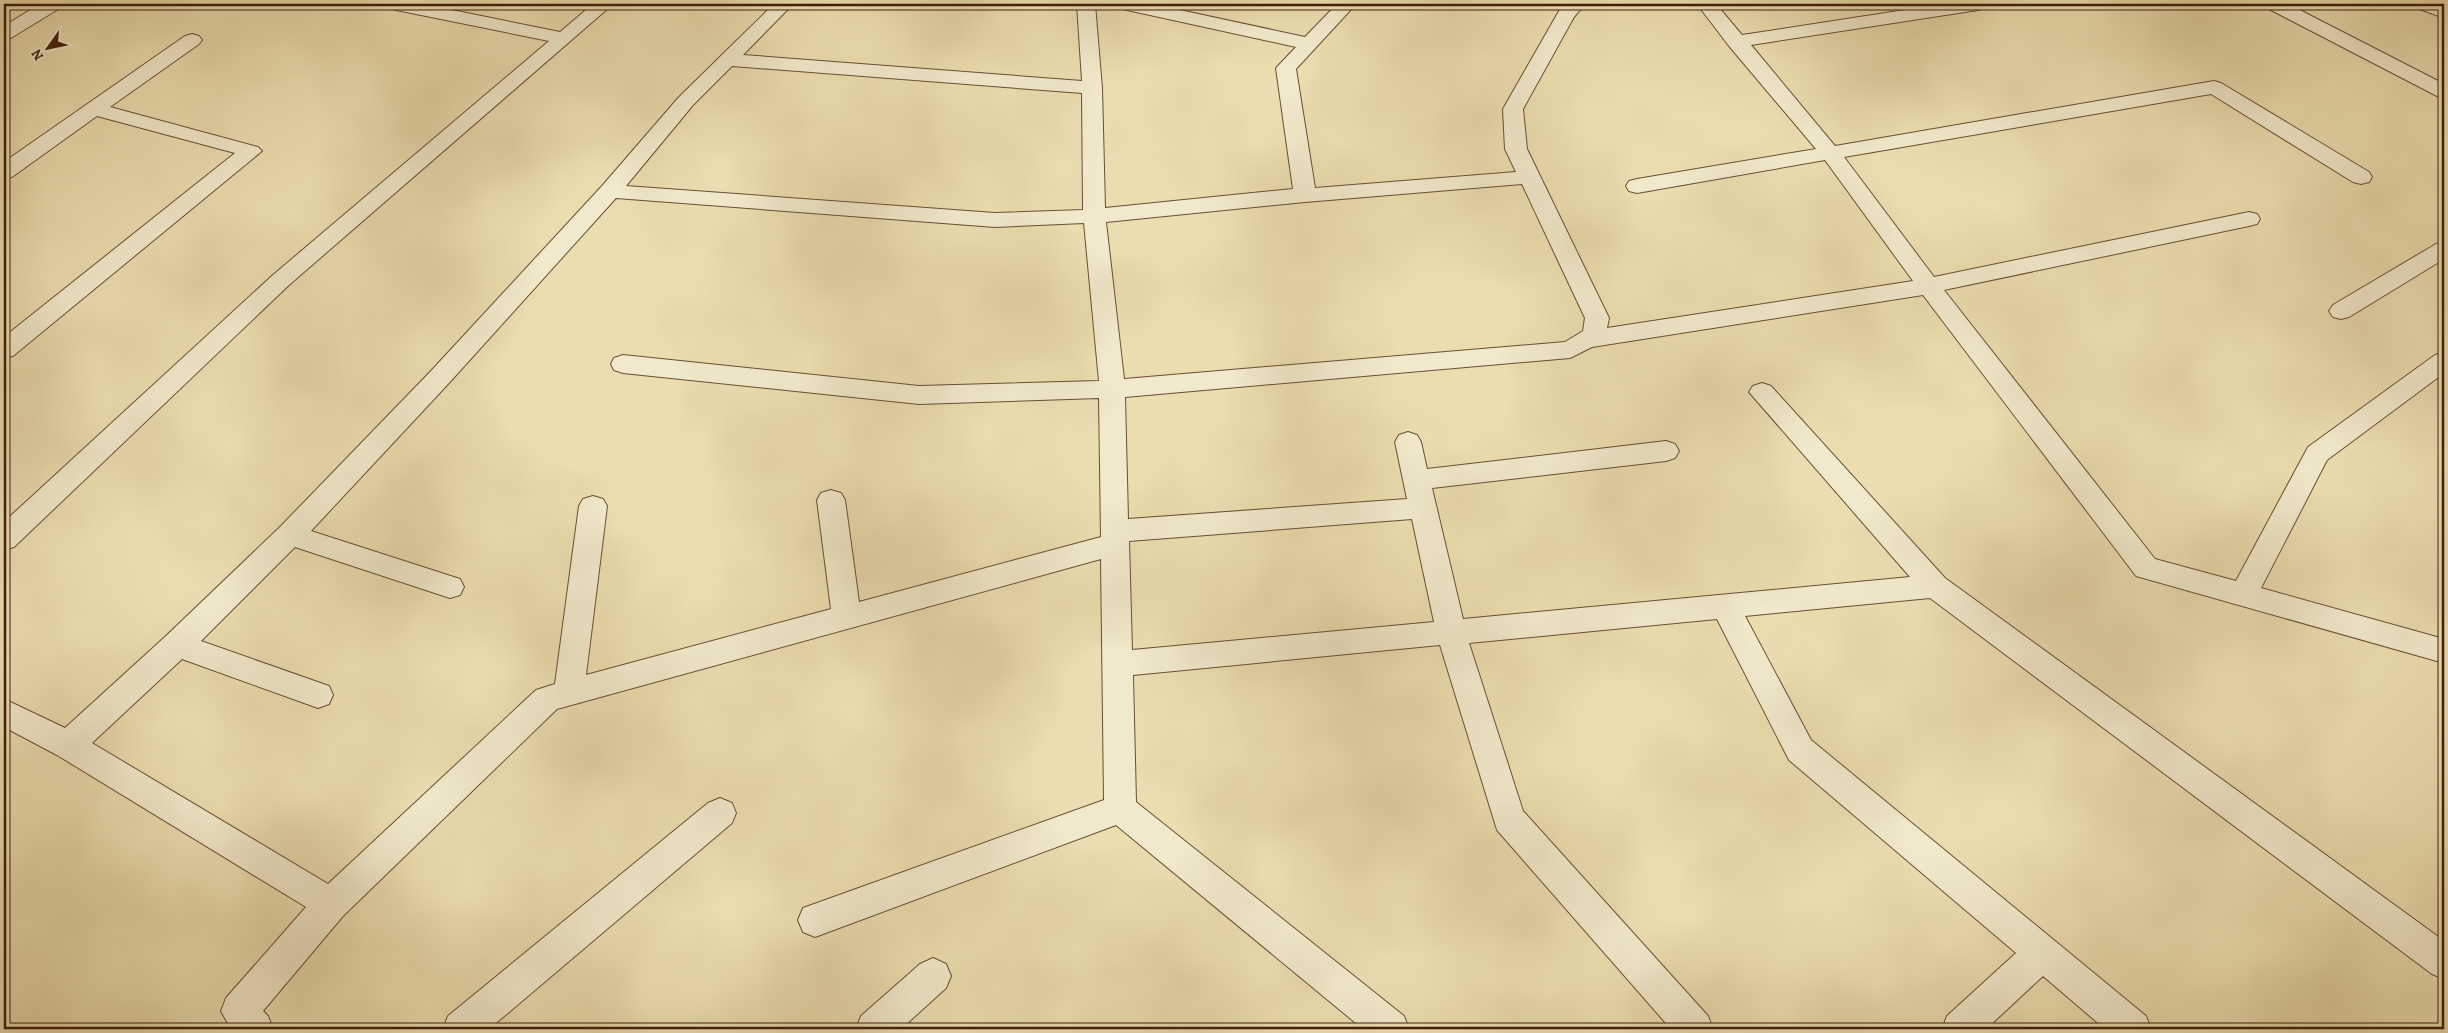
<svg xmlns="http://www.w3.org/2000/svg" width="2448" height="1033" viewBox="0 0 2448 1033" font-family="Alegreya,serif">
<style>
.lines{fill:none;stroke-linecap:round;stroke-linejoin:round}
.street-casing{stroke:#6a4e35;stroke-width:2}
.street{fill:#f1e9cb;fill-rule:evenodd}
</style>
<rect width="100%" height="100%" fill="#eaddaf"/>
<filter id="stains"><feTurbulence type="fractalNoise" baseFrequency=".004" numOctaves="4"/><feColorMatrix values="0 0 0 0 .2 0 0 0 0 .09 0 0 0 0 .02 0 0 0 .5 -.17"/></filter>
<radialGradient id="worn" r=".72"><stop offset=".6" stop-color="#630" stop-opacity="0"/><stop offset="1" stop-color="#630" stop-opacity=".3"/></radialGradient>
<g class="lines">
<g class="street-casing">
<g id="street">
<polygon points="40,4 62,4 60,8 11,38 4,40 4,26"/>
<polygon points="387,4 422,4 560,32 593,4 613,4 289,285 14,547 4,550 4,522 273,275 549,41 396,10 389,8"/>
<path d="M774,4H793L743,55L1082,81L1077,4H1095L1102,88L1105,208L1293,189L1276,68L1296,47L1127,10L1120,8L1118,4H1152L1305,37L1337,4H1356L1296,69L1315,188L1516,172L1505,149L1503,109L1559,11L1566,4H1585L1574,17L1523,109L1527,149L1609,318L1607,328L1913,281L1825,160L1637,193L1629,191L1626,186L1629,181L1637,179L1816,149L1729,46L1697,4H1716L1742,35L1944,4H1987L1985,8L1978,10L1751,45L1835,146L2214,81L2221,83L2369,172L2372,177L2369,182L2361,184L2353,182L2211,94L1844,157L1934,277L2249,212L2257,214L2260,219L2257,224L2249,226L1944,290L2155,559L2236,581L2308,447L2435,355L2444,352V373L2327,460L2261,588L2444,639V663L2136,576L1923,295L1592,347L1570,358L1125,397L1128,519L1407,499L1395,442L1399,435L1408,432L1417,435L1421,442L1427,469L1666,441L1675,444L1679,451L1675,458L1666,461L1432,488L1463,619L1910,577L1749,392L1753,386L1762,383L1771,386L1945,578L2444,941V979L2432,974L1930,598L1745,616L1811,740L2146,1016L2151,1029H2105L2043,976L1986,1029H1942L1947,1016L2016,953L1789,760L1717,619L1469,643L1523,811L1708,1016L1713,1029H1671L1497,830L1440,645L1133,675L1136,802L1404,1016L1409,1029H1363L1116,825L815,937L803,932L798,920L803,908L1104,800L1101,559L557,709L343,916L263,1011L268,1016L273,1029H231L221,1011L226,998L306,907L57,755L4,727V699L65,728L166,636L280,527L431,371L602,186L679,97ZM732,66L1082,93L1083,210L995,213L626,186L693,105ZM1522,184L1585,318L1583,331L1565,342L1124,379L1106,222L1305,202ZM616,198L995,227L1084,223L1099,381L919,386L623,355L614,358L611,364L614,370L623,373L919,404L1099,398L1101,537L859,602L845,500L841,493L831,490L821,493L817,500L831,609L586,675L607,506L603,499L593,496L583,499L579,506L555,684L536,690L328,884L92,743L182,659L318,708L329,704L333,695L329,686L201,641L295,547L450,598L460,595L464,587L460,579L311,531L449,383ZM1412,519L1434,622L1132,650L1129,541Z"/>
<polygon points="2265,4 2288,4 2444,84 2444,98 2437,96 2267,8"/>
<polygon points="2415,4 2444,5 2444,18 2417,8"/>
<polygon points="192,34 199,36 202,40 199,44 110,107 258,147 262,151 13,356 4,358 4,337 235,153 97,116 12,177 4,178 4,162 185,36"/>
<polygon points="2444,242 2444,259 2349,317 2341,319 2333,317 2329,311 2333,305 2436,244"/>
<polygon points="720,798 732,803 736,813 732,823 489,1029 443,1029 448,1016 708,803"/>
<polygon points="933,958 946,964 951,976 946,988 901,1029 856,1029 861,1016 920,964"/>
</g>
</g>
<use href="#street" class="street"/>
</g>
<rect width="2448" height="1033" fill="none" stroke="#eaddaf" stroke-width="20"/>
<rect x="5" y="5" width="2438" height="1023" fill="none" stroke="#401e0c" stroke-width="2.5"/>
<rect x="10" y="10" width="2428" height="1013" fill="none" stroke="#401e0c"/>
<g transform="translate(48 48) rotate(237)" stroke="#f1e9cb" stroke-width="4" paint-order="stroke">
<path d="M0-4L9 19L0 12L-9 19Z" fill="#401e0c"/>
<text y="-8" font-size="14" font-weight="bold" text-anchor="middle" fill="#401e0c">N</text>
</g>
<rect width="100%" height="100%" filter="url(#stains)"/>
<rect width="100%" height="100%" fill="url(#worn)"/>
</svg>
